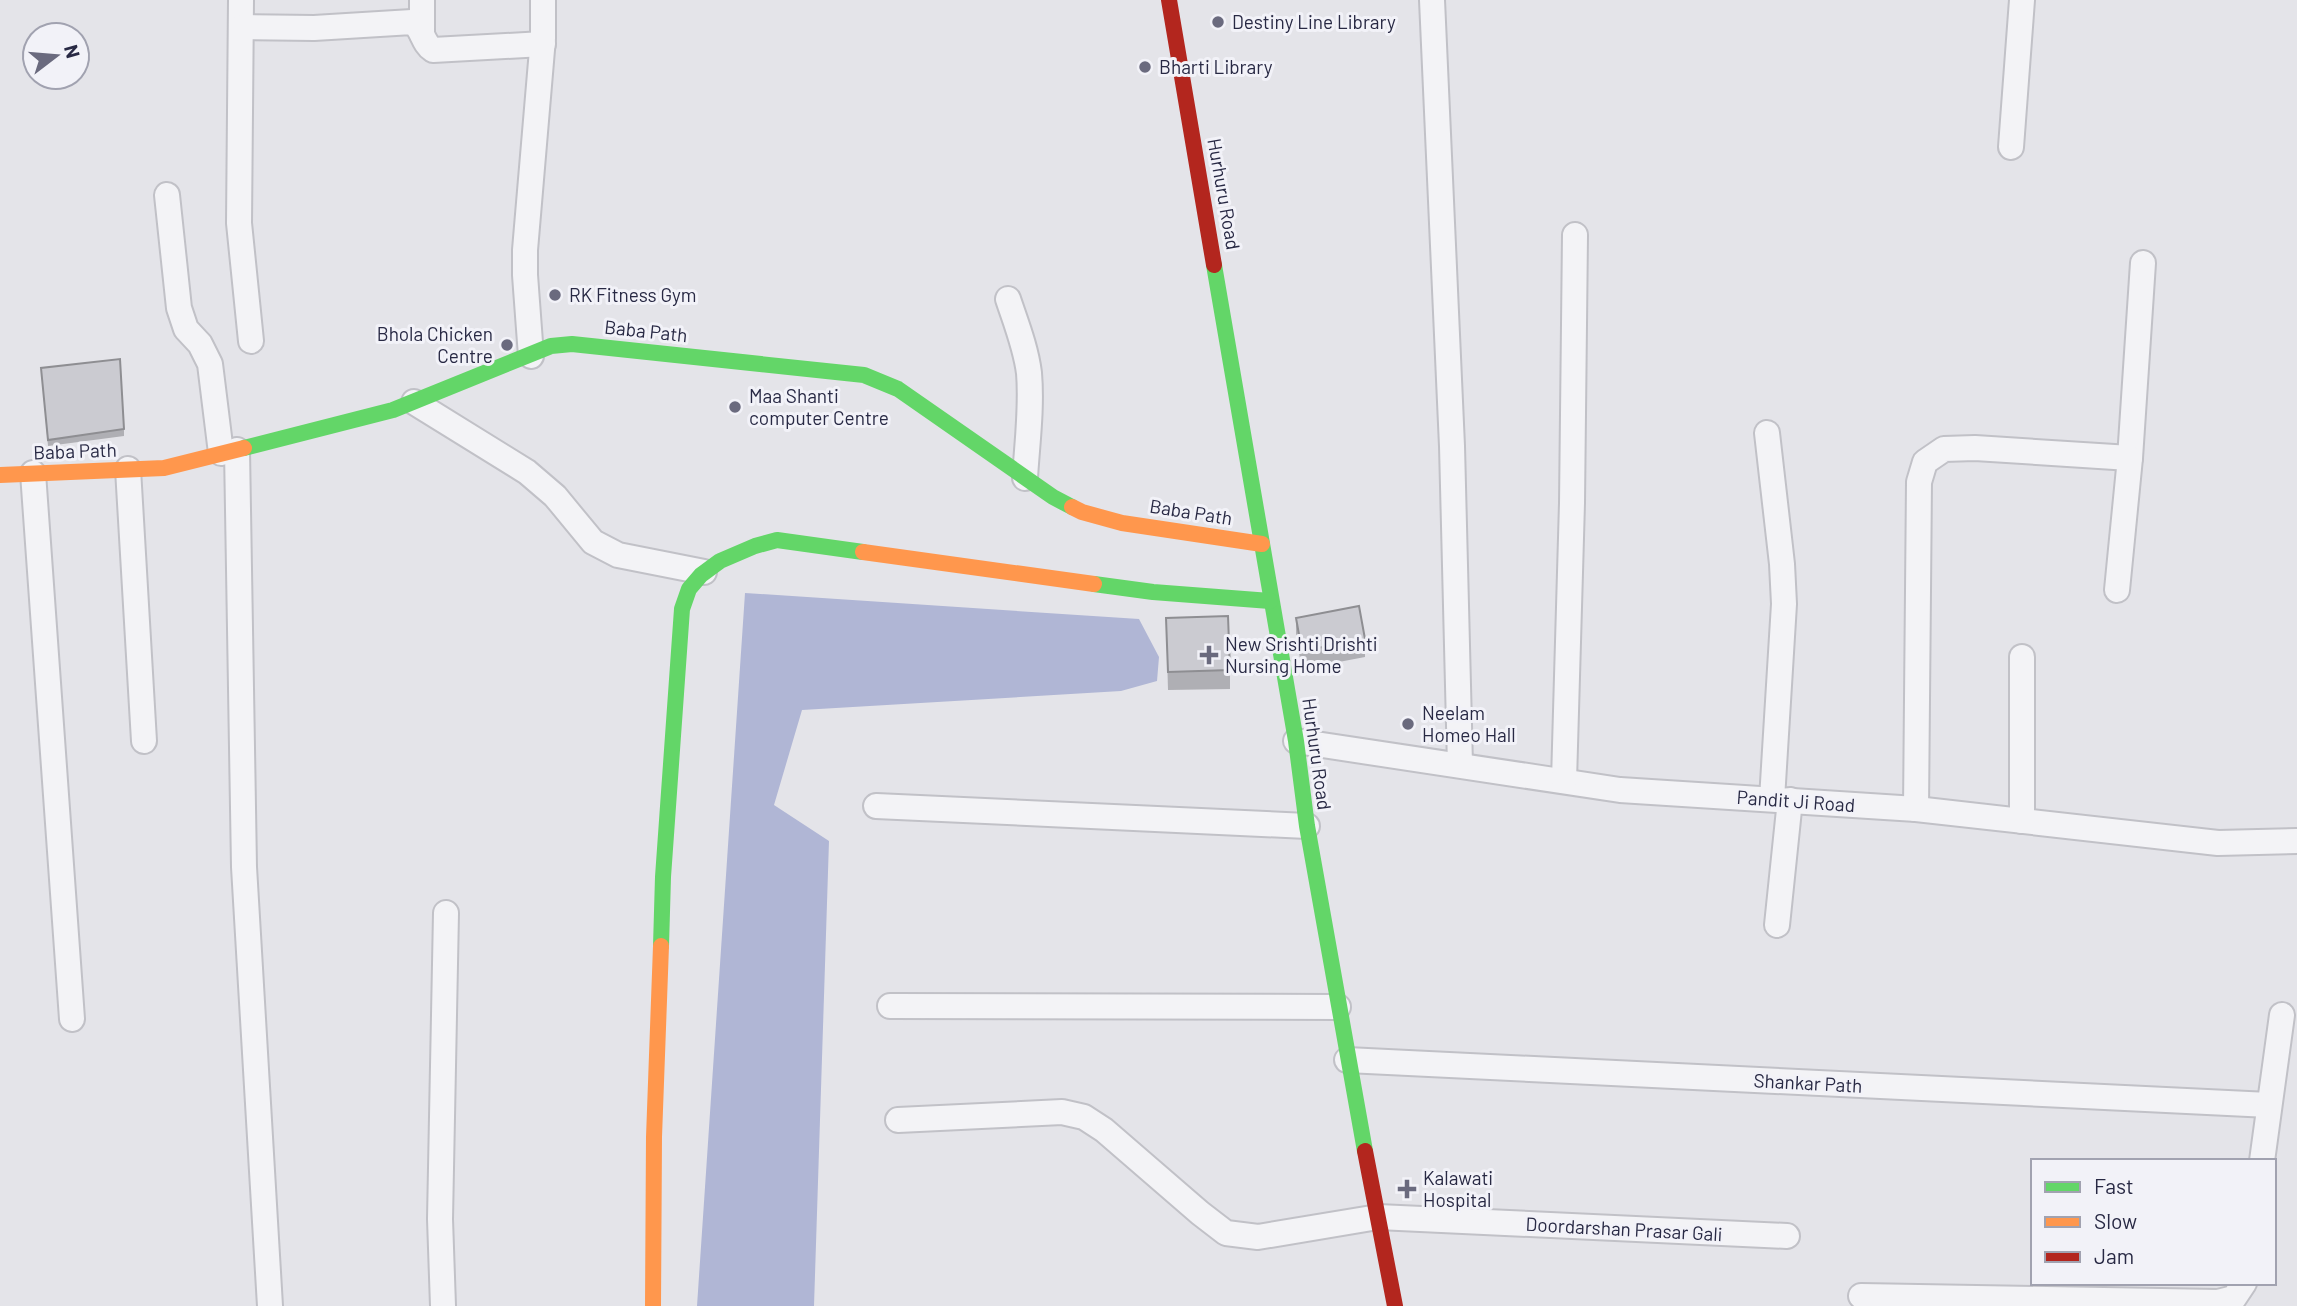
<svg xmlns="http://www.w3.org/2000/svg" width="2297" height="1306" viewBox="0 0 2297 1306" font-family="Barlow,sans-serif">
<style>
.water{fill:#b0b6d5}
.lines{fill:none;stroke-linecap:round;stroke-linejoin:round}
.street-casing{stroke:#c1c1c7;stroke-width:28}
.street{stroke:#f3f3f6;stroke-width:24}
.fast{stroke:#63d668;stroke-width:16}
.slow{stroke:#ff974d;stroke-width:16}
.jam{stroke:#b3261e;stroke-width:16}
.wall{fill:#afafb4}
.building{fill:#cbcbd1;stroke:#8e8e92;stroke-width:2}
.poi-dot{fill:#6a6a7e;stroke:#f2f2f8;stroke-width:2.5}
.labels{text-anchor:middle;stroke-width:6;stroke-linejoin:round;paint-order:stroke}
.poi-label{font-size:19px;fill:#282944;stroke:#f2f2f8;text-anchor:start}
.street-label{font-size:19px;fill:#282944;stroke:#f2f2f8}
</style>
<rect width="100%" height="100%" fill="#e4e4e9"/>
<polygon class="water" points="745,593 1139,619 1159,657 1157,681 1121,691 802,710 774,805 829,841 814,1306 697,1306"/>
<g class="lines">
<g class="street-casing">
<g id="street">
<polyline points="241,0 239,223 251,341"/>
<polyline points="422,0 422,34"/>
<polyline points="1432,0 1452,446 1460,765"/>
<path d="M241,27L314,28L412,22C423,28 422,43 433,50L543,44"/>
<polyline points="2011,147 2022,0"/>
<polyline points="167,195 179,308 186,329 200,344 210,364 221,453"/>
<path d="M1008,299C1016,323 1026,348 1029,373C1032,408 1027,444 1025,478"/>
<polyline points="531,356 525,275 525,250 543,38 543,0"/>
<polyline points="414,402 527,472 555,496 593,542 618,555 704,572"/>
<polyline points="1767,433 1782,564 1784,604 1772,799"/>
<polyline points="237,450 244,867 270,1306"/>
<polyline points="128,469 144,741"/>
<polyline points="33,473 72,1019"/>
<polyline points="2117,590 2130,458 2143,263"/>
<polyline points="1296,741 1620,790 1916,809 2218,843 2297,841"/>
<polyline points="1564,781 1572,503 1575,235"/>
<polyline points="876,806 1307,826"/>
<polyline points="1916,809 1919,482 1925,462 1944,449 1975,448 2130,458"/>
<polyline points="2022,821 2022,657"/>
<polyline points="1777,925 1790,800"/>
<polyline points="890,1006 1338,1007"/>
<polyline points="1347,1060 2269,1105"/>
<polyline points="898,1120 1062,1112 1084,1117 1104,1130 1200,1213 1226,1233 1258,1237 1378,1217 1787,1236"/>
<polyline points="2262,1161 2282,1015"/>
<polyline points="1861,1296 2218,1302 2234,1298 2244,1283"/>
<polyline points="443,1306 440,1219 446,913"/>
</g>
</g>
<use href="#street" class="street"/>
<g class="fast">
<polyline points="1214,265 1296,741 1307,826 1365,1151"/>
<polyline points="244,448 393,410 551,346 572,344 864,375 898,389 1053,497 1072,507"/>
<polyline points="1094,584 1153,592 1270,601"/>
<polyline points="661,946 663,877 682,609 689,589 701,575 720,561 755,546 777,540 863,552"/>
</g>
<g class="slow">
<polyline points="0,475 164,468 244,448"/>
<polyline points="1072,507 1082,512 1122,523 1262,544"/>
<polyline points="863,552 1094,584"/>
<polyline points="653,1306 654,1137 661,946"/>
</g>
<g class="jam">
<polyline points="1169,0 1214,265"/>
<polyline points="1365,1151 1395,1306"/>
</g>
</g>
<g class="wall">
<polygon points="41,368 124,429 124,436 48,446"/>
<polygon points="1166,618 1230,670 1230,689 1168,690"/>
<polygon points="1296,618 1365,639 1365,657 1302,669 1296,637"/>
</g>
<g class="building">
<polygon points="120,359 124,429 48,440 41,368"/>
<polygon points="1359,606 1365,639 1302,651 1296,618"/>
<polygon points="1228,616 1230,670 1168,672 1166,618"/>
</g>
<g class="poi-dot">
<circle cx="1218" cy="22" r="7"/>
<circle cx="1145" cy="67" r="7"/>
<circle cx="555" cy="295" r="7"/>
<circle cx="507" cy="345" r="7"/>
<circle cx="735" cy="407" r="7"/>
<path d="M1205.5 644.5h7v7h7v7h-7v7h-7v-7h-7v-7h7z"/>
<circle cx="1408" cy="724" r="7"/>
<path d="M1403.5 1178.5h7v7h7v7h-7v7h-7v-7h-7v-7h7z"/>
</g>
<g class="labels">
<g class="poi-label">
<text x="1232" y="29">Destiny Line Library</text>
<text x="1159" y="74">Bharti Library</text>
<text x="569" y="302">RK Fitness Gym</text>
<text x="493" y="341" text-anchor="end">Bhola Chicken<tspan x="493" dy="22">Centre</tspan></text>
<text x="749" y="403">Maa Shanti<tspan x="749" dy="22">computer Centre</tspan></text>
<text x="1225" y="651">New Srishti Drishti<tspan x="1225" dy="22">Nursing Home</tspan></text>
<text x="1422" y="720">Neelam<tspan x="1422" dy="22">Homeo Hall</tspan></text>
<text x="1423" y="1185">Kalawati<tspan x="1423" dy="22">Hospital</tspan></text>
</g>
<g class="street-label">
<text transform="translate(1224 194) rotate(80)" y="7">Hurhuru Road</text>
<text transform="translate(646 331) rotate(6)" y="7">Baba Path</text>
<text transform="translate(75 451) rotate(-2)" y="7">Baba Path</text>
<text transform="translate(1191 512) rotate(9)" y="7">Baba Path</text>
<text transform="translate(1317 754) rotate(82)" y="7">Hurhuru Road</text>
<text transform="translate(1796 801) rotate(4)" y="7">Pandit Ji Road</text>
<text transform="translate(1808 1083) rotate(3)" y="7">Shankar Path</text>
<text transform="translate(1624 1229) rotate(3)" y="7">Doordarshan Prasar Gali</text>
</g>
</g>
<rect x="2031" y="1159" width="245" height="126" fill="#f2f2f8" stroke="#a1a2b0" stroke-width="2"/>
<rect x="2045" y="1182" width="35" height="10" fill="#63d668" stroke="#a1a2b0" stroke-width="2"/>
<text x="2094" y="1194" font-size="21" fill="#282944">Fast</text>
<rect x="2045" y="1217" width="35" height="10" fill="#ff974d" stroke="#a1a2b0" stroke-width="2"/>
<text x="2094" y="1229" font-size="21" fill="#282944">Slow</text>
<rect x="2045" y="1252" width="35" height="10" fill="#b3261e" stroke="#a1a2b0" stroke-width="2"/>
<text x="2094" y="1264" font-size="21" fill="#282944">Jam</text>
<g transform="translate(56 56) rotate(74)"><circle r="33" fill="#f2f2f8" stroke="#a1a2b0" stroke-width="2"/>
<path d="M0-5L12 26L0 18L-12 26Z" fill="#6a6a7e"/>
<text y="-10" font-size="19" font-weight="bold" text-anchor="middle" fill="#282944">N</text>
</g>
</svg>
